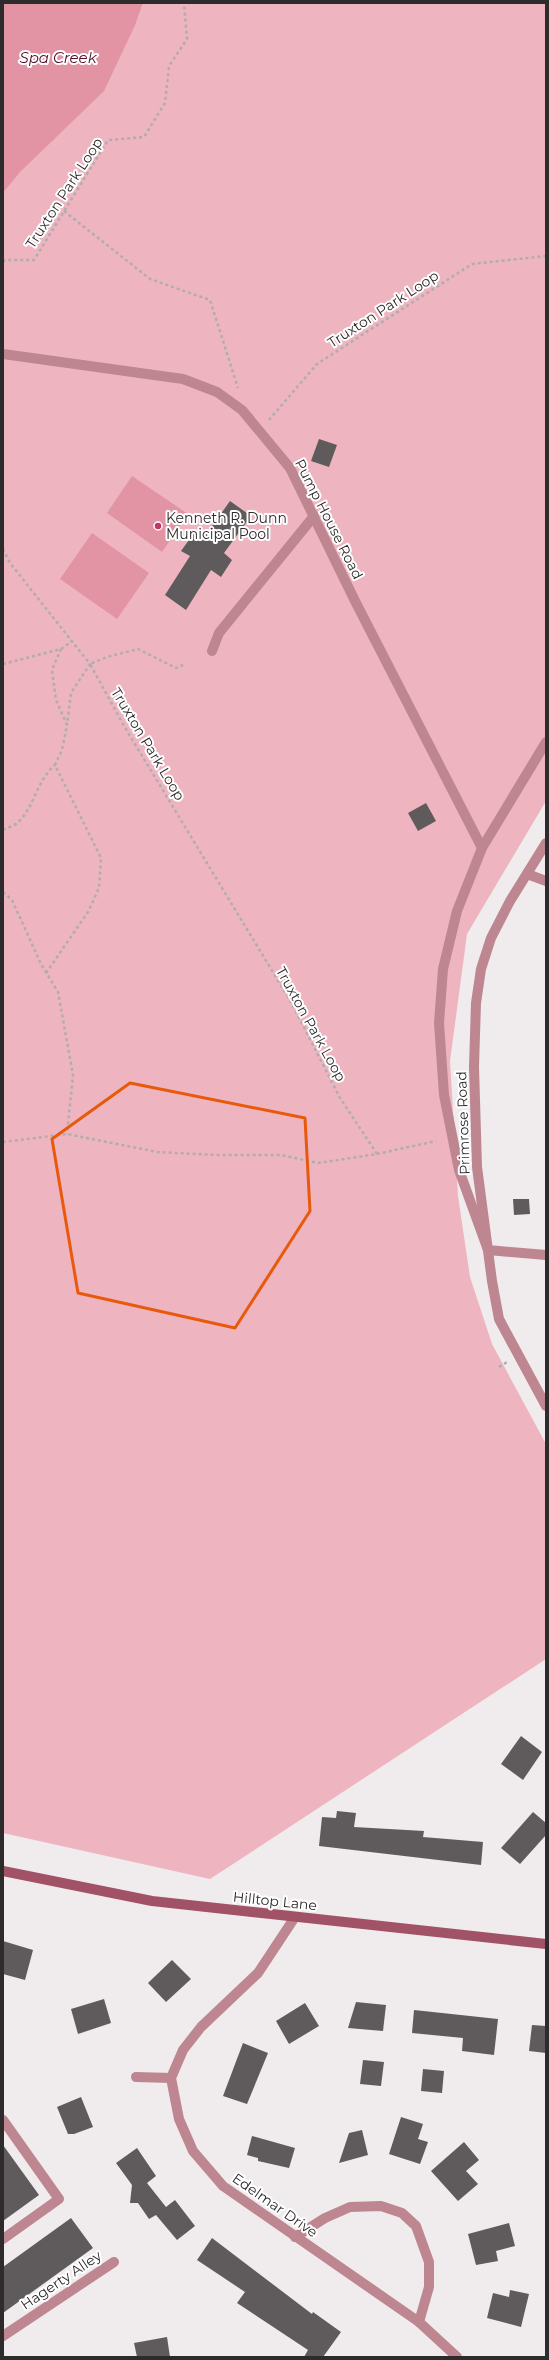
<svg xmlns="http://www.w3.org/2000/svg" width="549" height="2360" viewBox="0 0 549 2360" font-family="Montserrat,sans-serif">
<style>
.green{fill:#eeb4c0}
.water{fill:#e294a5}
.building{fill:#5f5b5c}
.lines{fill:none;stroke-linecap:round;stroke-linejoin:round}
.path{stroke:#b1adae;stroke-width:2.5;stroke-dasharray:3 3;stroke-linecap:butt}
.lane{stroke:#be8691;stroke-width:10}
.street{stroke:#be8691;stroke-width:10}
.secondary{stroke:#a15266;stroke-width:10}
.marked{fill:none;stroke:#e8590c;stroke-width:3;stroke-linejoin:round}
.poi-dot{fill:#c33564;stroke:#fff;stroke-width:1.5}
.labels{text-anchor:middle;stroke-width:4;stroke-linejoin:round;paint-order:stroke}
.street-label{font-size:14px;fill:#2d2b2b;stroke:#fff}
.poi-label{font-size:14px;fill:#2d2b2b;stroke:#fff;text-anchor:start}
.water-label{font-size:15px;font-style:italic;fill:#520d25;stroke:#fff}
</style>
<rect width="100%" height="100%" fill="#f0ebec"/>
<polygon class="green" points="143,3 546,3 546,801 467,934 450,1061 458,1196 470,1277 492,1344 546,1444 546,1659 210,1879 3,1833 3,193 136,23"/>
<g class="water">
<polygon points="3,3 143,3 136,23 104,91 20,172 3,193"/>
<polygon points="132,476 188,514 162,552 107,513"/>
<polygon points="92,533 149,573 117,619 60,579"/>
</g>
<g class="building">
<polygon points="319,439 337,445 329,467 311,461"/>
<polygon points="230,501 251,516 224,553 232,560 221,577 211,570 186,610 165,595 190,556 181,551 194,533 203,539"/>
<polygon points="426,803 436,821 418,831 408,813"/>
<polygon points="513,1199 529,1199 530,1214 514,1215"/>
<polygon points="521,1736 542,1752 523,1780 501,1764"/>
<polygon points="337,1811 356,1813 354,1827 424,1831 423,1837 483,1842 481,1865 319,1846 322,1817 336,1818"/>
<polygon points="533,1812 546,1823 546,1835 520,1864 501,1848"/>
<polygon points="3,1941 33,1950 25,1980 3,1974"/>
<polygon points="172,1960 191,1979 166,2002 148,1983"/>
<polygon points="104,1999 111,2023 78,2034 71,2009"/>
<polygon points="356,2002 386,2005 383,2031 348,2028"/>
<polygon points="305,2003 319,2026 289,2044 276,2021"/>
<polygon points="414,2010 498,2019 494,2055 462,2051 463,2038 412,2033"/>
<polygon points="532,2025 546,2026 546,2053 529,2051"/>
<polygon points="243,2043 268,2053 247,2104 223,2096"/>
<polygon points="363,2060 384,2062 381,2086 360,2084"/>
<polygon points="423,2069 444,2071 442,2093 421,2091"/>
<polygon points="81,2097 93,2127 74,2134 68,2134 57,2107"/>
<polygon points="401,2117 423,2124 418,2139 428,2142 420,2164 389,2154"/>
<polygon points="362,2130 368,2155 339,2163 349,2133"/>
<polygon points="252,2136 295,2148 289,2168 258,2161 258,2158 247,2155"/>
<polygon points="464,2142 479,2160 466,2171 478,2184 458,2201 431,2171"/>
<polygon points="3,2145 39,2195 3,2221"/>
<polygon points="137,2148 156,2176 147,2183 166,2207 175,2200 195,2226 177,2240 156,2215 149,2219 138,2203 130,2203 132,2185 116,2163"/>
<polygon points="71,2218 93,2248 3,2313 3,2267"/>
<polygon points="509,2223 515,2246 496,2251 498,2261 476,2265 468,2234"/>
<polygon points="212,2238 312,2314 313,2312 341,2332 323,2357 304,2357 308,2350 237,2303 245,2292 197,2260"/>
<polygon points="510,2290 529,2294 521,2327 487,2318 493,2293 509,2297"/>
<polygon points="167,2337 170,2357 137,2357 134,2343"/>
</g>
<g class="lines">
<g class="path">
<polyline points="64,211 150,279 210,300 238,388"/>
<polyline points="3,262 5,260 34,260 108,140 144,137 165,103 169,66 187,39 184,3"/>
<polyline points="269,420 317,364 472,264 546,256"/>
<polyline points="3,549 10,563 90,664 71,693 67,725"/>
<polyline points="3,664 61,649 72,641"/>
<path d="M3,830C7,828 14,826 17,823C34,809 36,781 55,765"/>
<polyline points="3,892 12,900 41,964 58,992 73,1075 67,1134"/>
<polyline points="46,973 88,912 99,888 101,858 55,765 62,750 67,725 56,700 52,670 61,649"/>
<polyline points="3,1142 67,1134 157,1152 217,1155 281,1155 318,1163 377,1154 340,1098 291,1002 124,726 90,664 107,657 138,649 176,668 183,665"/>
<polyline points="377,1154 436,1141"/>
<polyline points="499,1367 507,1362"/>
</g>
<g class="lane">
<polyline points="212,651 219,633 314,516"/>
<polyline points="136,2077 171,2078"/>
<polyline points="3,2120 59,2199 3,2239"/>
<polyline points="295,2237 325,2218 350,2207 381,2206 402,2213 416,2226 429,2262 429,2287 419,2322"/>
<polyline points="3,2336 114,2262"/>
</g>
<g class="street">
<polyline points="3,354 183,379 217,392 242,410 290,468 355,601 482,848"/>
<polyline points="546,742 482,848 457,911 443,969 439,1023 444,1095 459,1170 488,1250 546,1255"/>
<polyline points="546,843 510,901 491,938 481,969 476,1003 474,1067 477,1167 492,1281 499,1319 546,1406"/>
<polyline points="527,874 546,881"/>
<polyline points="295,1917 258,1973 201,2027 183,2050 171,2078 179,2119 193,2151 223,2186 419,2322 457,2357"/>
</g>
<polyline class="secondary" points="3,1871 152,1901 546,1944"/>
</g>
<path class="marked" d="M130,1083L305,1118L310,1211L235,1328L78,1293L52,1139Z"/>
<circle class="poi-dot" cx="158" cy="526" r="4"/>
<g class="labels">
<g class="street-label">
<text transform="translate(64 193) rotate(-57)" y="5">Truxton Park Loop</text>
<text transform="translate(383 309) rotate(-33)" y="5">Truxton Park Loop</text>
<text transform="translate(329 519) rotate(63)" y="5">Pump House Road</text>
<text transform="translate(148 744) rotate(59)" y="5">Truxton Park Loop</text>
<text transform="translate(311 1024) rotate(61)" y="5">Truxton Park Loop</text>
<text transform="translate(463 1123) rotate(-92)" y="5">Primrose Road</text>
<text transform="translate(275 1901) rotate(6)" y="5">Hilltop Lane</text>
<text transform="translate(275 2205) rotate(35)" y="5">Edelmar Drive</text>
<text transform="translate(61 2280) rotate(-34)" y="5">Hagerty Alley</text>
</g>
<g class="poi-label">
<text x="166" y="523">Kenneth R. Dunn<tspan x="166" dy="16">Municipal Pool</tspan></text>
</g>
<g class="water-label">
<text x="58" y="63">Spa Creek</text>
</g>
</g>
<rect width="549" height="2360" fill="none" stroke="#2d2b2b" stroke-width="8"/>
</svg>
